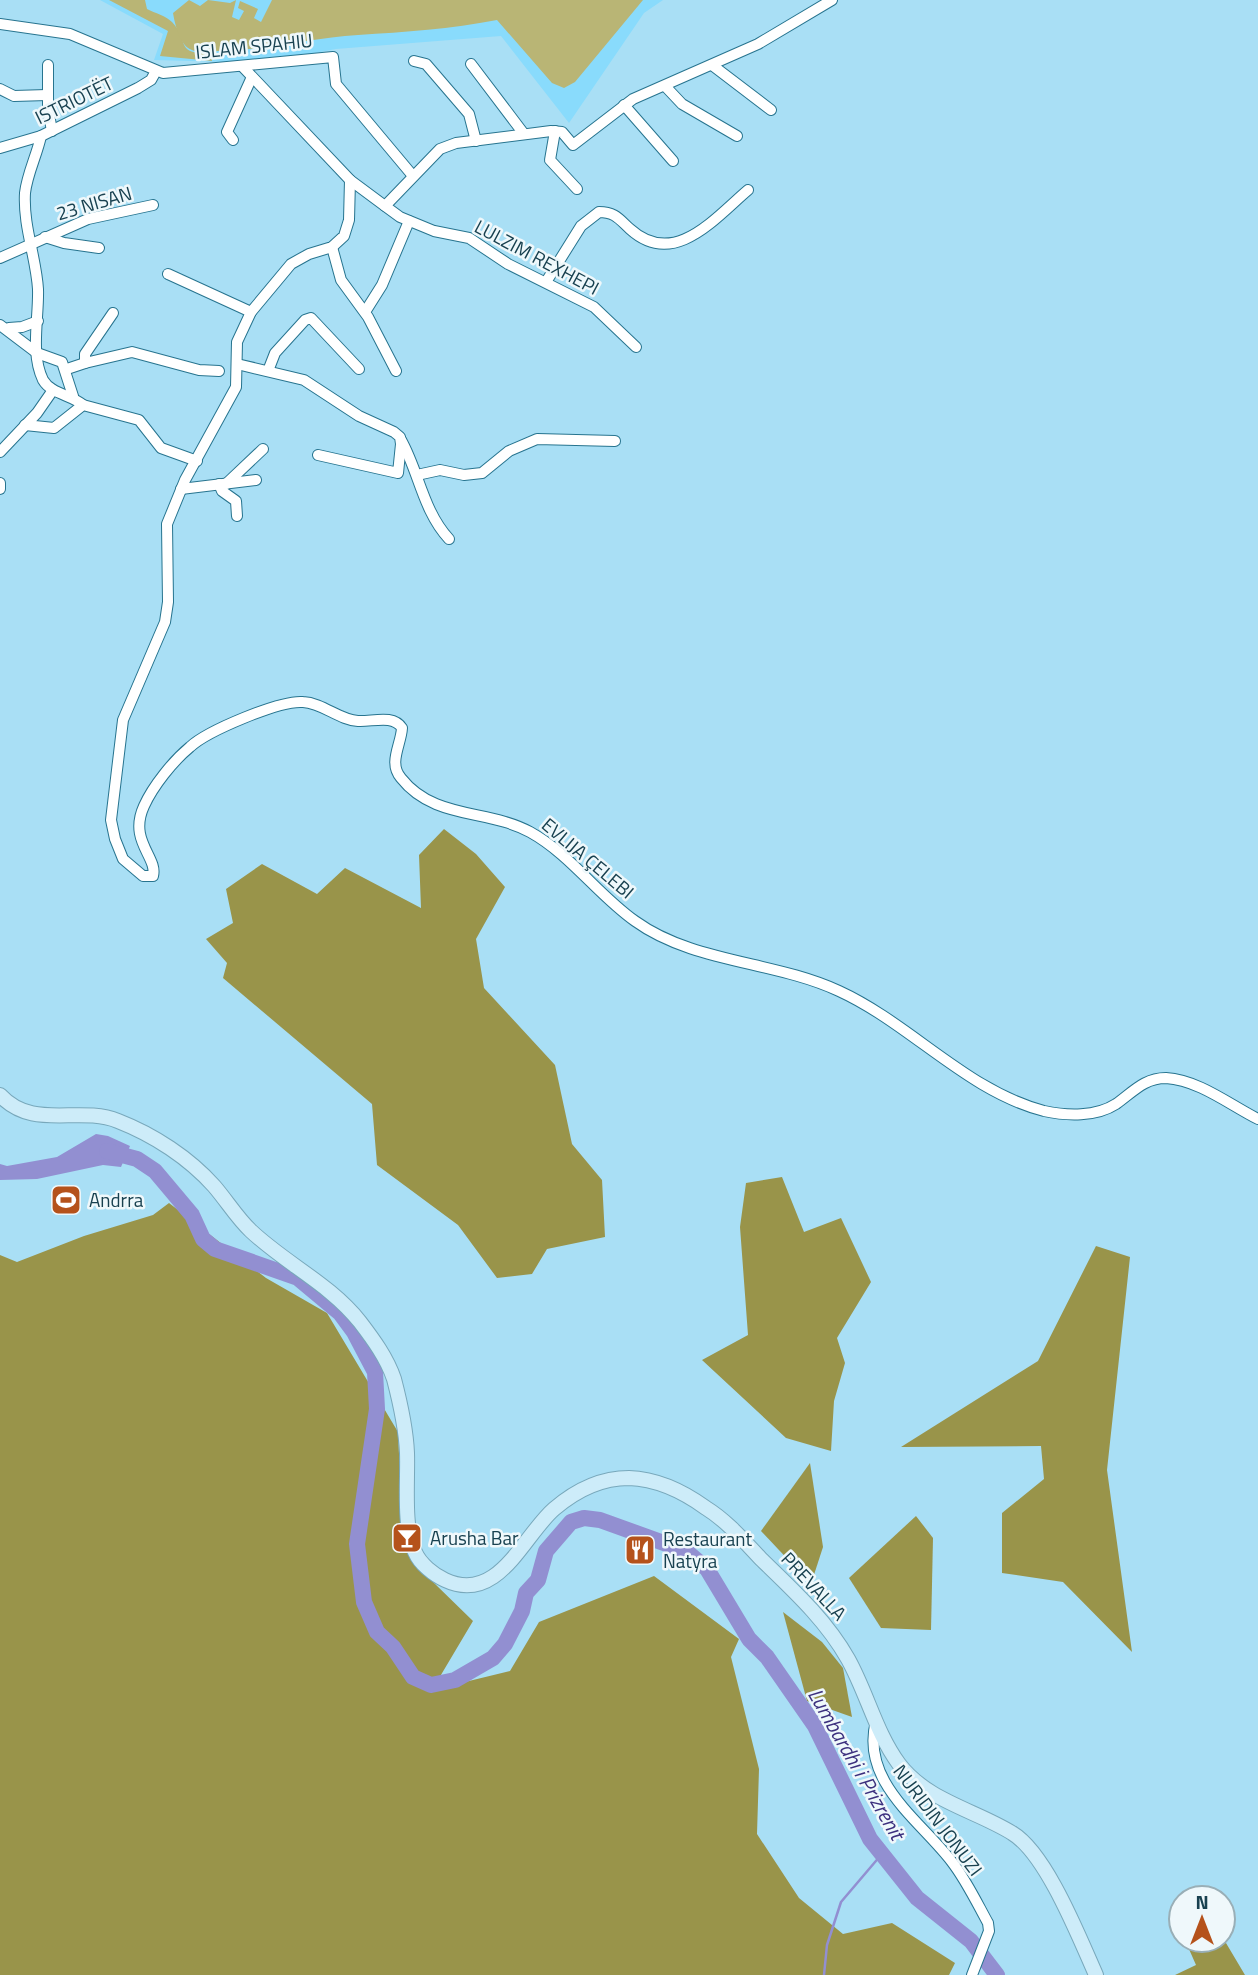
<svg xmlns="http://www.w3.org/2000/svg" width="1258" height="1975" viewBox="0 0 1258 1975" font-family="'Titillium Web',sans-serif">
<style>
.built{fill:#89dbfc}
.green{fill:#b9b575}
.forest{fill:#99944a}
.water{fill:#928fd1}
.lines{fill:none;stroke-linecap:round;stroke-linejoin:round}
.stream{stroke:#928fd1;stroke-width:2.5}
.river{stroke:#928fd1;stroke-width:16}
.minor-casing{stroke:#27748f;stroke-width:12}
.major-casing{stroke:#78a8bb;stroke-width:16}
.minor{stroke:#fff;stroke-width:10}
.major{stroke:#cdecf9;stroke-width:14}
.labels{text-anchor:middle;stroke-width:5;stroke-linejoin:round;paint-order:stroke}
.street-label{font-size:19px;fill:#184150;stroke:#eff8fb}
.poi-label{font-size:19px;fill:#184150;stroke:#eff8fb;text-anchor:start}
.water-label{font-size:21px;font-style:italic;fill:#3c307e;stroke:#eff8fb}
</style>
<rect width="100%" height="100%" fill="#a9dff5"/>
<polygon class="built" points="100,0 663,0 644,13 569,123 501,36 336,49 263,63 154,60 163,34"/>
<g class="green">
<path d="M109,0H145L147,9C155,13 166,16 172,22C190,41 174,55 211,53L212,61L160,56L168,31Z"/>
<path d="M189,0L200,6L208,0L230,3L236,0L232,17L239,20L244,11L238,8L240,1L258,9L254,18L261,22L272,0H643L575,82L564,88L552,83L497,20C451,29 405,32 358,35C311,38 266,50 219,51C210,51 200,54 192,50C180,46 175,25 173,13Z"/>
</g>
<g class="forest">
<polygon points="444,829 476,854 505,887 476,939 484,988 555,1065 572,1144 602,1180 605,1237 547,1249 532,1274 497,1278 458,1225 377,1165 372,1104 223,978 227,963 206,939 233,923 226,889 262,864 317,894 345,868 421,908 419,855"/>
<polygon points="782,1177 804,1232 841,1218 871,1282 837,1338 845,1363 834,1401 831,1451 786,1438 702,1360 748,1335 740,1227 746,1183"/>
<polygon points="169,1203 266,1278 327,1313 398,1432 403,1543 432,1581 473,1621 432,1690 510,1671 539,1622 654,1576 739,1639 731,1657 759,1769 757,1834 799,1898 843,1934 892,1923 955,1963 949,1975 0,1975 0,1255 17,1262 84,1236 153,1215"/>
<polygon points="1096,1246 1130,1257 1107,1470 1132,1652 1063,1582 1002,1573 1002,1513 1044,1479 1041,1446 901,1447 1038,1361"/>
<polygon points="810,1463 823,1547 811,1584 761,1531"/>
<polygon points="916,1516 933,1538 931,1630 881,1628 849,1578"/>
<polygon points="783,1612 822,1642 843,1668 852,1717 807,1701"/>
<polygon points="1223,1938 1245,1975 1175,1975 1196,1965 1185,1940"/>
</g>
<polygon class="water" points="96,1134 108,1136 130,1146 121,1167 103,1165 37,1179 0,1180 0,1164 7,1166 57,1157"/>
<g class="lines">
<polyline class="stream" points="824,1975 827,1945 841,1902 881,1855"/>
<polyline class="river" points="107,1151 137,1159 155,1171 192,1215 203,1239 215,1249 298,1278 340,1313 354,1332 375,1372 377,1409 357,1544 364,1602 377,1632 393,1647 413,1677 431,1685 455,1680 493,1658 505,1644 522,1611 526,1593 538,1580 546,1551 571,1522 584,1518 600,1520 686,1551 707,1569 749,1639 767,1657 815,1726 870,1839 917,1898 971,1941 997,1975"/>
<g class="minor-casing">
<g id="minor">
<polyline points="0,24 70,34 163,73 333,57 336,84 413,176"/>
<polyline points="414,61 426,64 469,114 476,141"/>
<polyline points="471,64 524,134"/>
<polyline points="48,65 48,109 52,131"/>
<polyline points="712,65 771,110"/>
<polyline points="243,67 350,180 385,206 400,217 434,231 469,238 508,264 594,307 636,347"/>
<polyline points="665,86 682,104 737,136"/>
<polyline points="0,89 14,96 47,95"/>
<polyline points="624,105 673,161"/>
<polyline points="555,131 550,160 577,189"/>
<path d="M41,136C37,155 27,174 25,193C23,226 36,257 38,289C39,318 30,353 43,380C51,394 72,395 83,405"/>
<polyline points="233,140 227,132 251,79"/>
<polyline points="0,148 41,136 138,88 151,80 156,71"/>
<path d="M350,180L349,220L344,236L332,247L309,254L291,264L251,312L237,342L236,387L185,480L167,524L168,602L165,622L123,720L111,820L115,839L123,859L143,876H153C158,857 128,841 144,806C153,786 173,761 190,747C207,731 280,700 303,702C323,703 339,720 358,721C372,722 393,714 402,728C401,745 388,763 401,778C434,820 488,809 530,832C570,854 598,895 635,921C693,963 775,961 839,991C911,1024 967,1091 1044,1111C1067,1116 1096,1117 1116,1104C1133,1092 1144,1078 1166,1078C1199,1080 1230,1105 1258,1119"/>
<polyline points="385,206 440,149 456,143 551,131 562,132 573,145 633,99 758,44 832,0"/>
<polyline points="45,237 64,243 99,248"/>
<polyline points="332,247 341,280 368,317 396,371"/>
<polyline points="0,258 88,219 153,205"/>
<polyline points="168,274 251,312"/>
<path d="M546,282L581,226L599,212C615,212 619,219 630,229C674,269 715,218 748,190"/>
<polyline points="365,312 382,285 409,221"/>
<polyline points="0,325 37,353 62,362 73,396"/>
<polyline points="9,328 22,327 38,321"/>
<polyline points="85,363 132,352 199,370 219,371"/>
<polyline points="237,364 304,380 359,416 394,432 400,437 401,444 398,473 318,455"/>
<polyline points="67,369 85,363 85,354 113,313"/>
<polyline points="268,371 275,353 305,320 311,318 359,369"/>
<polyline points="25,425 54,428 83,405 139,420 161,448 197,461"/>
<path d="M401,440C419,472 423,511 449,539"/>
<polyline points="0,452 37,413 53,390"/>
<polyline points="417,475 440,470 464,475 482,473 509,451 537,439 615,441"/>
<polyline points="0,483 0,489"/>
<polyline points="219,484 222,491 236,501 237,516"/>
<polyline points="226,484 263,449"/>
<polyline points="181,489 256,480"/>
<path d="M876,1721C860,1782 920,1820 952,1862C966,1880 977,1903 988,1923L989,1931L972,1975"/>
</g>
</g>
<g class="major-casing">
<path id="major" d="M0,1095C33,1131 78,1105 118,1121C154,1135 189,1158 214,1186C227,1201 237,1218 251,1231C286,1264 330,1284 360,1322C373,1339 387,1358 394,1379C400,1402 406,1429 407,1453C408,1480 403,1528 415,1552C420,1564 434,1575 445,1580C498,1605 523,1536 554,1509C575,1491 601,1478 629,1478C657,1479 684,1492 706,1508C727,1521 744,1541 761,1559C793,1590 826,1620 848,1659C867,1693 876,1733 899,1764C927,1801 975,1810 1012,1833C1046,1853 1079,1937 1096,1975"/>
</g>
<use href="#minor" class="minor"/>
<use href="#major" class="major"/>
</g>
<defs>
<g id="stadium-square" transform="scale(1.575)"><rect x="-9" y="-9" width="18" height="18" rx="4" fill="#b5521b" stroke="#eff8fb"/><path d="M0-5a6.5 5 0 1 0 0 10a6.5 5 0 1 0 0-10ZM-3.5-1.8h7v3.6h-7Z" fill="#fff"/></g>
<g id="bar-square" transform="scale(1.575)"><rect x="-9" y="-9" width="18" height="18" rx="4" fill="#b5521b" stroke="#eff8fb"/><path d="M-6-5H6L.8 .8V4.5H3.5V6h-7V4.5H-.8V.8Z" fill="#fff"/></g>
<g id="restaurant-square" transform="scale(1.575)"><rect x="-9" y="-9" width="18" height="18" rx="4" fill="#b5521b" stroke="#eff8fb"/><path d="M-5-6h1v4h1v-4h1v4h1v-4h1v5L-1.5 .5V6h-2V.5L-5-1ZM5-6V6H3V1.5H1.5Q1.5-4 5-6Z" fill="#fff"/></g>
</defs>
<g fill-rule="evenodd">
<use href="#stadium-square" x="66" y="1200"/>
<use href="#bar-square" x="407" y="1538"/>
<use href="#restaurant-square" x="640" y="1550"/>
</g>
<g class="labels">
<g class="street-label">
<text transform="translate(254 46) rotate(-6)" y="7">ISLAM SPAHIU</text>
<text transform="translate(74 100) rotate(-26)" y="7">ISTRIOTËT</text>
<text transform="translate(94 203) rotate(-16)" y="7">23 NISAN</text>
<text transform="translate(537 257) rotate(28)" y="7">LULZIM REXHEPI</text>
<text transform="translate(588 858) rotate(40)" y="7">EVLIJA ÇELEBI</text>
<text transform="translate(814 1586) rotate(47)" y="7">PREVALLA</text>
<text transform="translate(938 1820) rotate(53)" y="7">NURIDIN JONUZI</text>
</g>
<g class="poi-label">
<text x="89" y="1207">Andrra</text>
<text x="430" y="1545">Arusha Bar</text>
<text x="663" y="1546">Restaurant<tspan x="663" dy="22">Natyra</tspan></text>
</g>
<g class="water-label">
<text transform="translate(856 1764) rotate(60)" y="7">Lumbardhi i Prizrenit</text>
</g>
</g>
<g transform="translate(1202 1919)"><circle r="33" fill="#eff8fb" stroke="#99afb7" stroke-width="2"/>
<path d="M0-5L12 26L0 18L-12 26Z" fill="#b5521b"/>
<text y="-10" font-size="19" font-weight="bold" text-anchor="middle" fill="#184150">N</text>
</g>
</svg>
